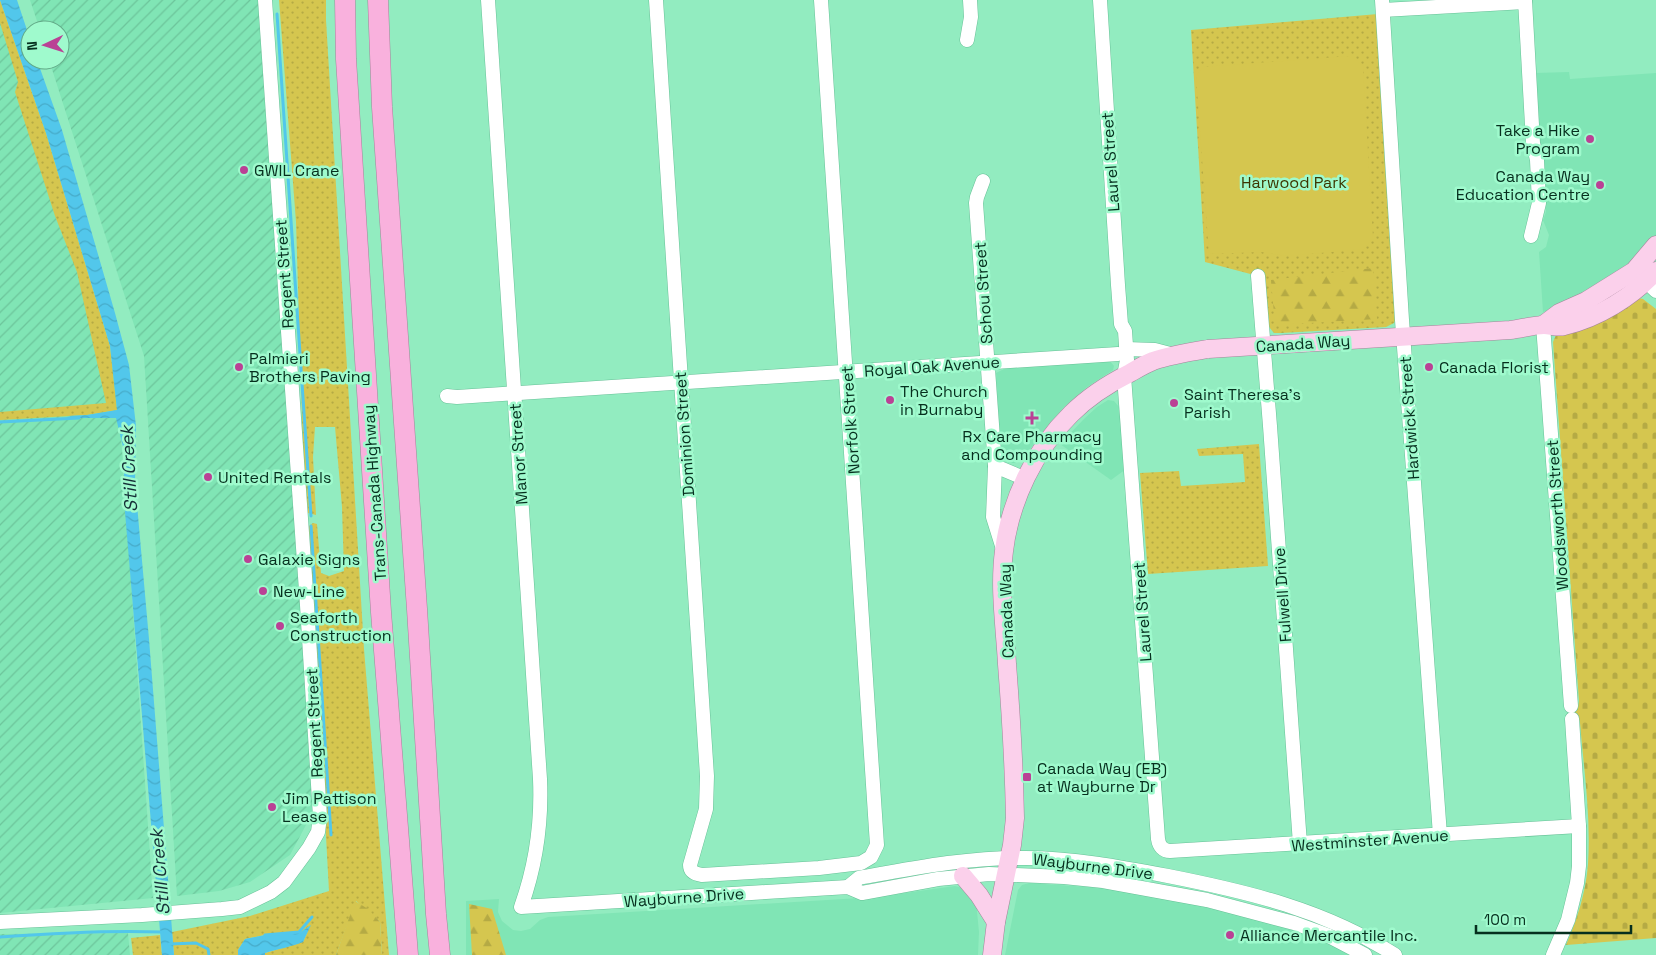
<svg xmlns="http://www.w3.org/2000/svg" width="1656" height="955" viewBox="0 0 1656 955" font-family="'Space Grotesk',sans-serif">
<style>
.built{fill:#80e5b5}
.industrial{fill:url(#industrial-furrows)}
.green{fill:url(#green-dots)}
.forest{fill:url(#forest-firs)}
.cemetery{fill:url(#cemetery-stones)}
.pitch{fill:#d5c64f}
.water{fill:url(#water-waves)}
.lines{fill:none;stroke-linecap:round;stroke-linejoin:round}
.stream{stroke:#52c7eb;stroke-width:3}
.minor-casing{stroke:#67c197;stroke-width:15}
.major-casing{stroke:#a4849a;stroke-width:19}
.highway-casing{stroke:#a4849a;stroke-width:21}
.minor{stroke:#fff;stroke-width:14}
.major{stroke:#fbd0eb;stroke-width:18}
.highway{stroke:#f9b1dd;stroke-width:20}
.poi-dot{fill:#ba4195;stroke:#9ffacd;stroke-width:2}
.labels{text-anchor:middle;stroke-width:5;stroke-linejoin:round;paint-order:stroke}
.poi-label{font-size:16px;fill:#062f1e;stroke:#9ffacd;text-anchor:start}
.street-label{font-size:16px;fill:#062f1e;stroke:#9ffacd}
.park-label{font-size:16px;fill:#3d3600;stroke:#9ffacd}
.water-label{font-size:18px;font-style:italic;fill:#142e36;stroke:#9ffacd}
</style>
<defs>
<pattern id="industrial-furrows" width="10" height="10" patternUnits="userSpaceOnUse" patternTransform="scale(1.25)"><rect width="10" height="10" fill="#80e5b5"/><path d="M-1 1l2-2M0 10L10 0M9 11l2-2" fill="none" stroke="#6dc59b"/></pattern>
<pattern id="green-dots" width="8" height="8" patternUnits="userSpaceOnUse" patternTransform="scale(1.25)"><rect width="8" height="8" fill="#d5c64f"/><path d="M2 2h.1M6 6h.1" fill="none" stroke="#b5aa44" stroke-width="1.8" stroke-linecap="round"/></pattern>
<pattern id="forest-firs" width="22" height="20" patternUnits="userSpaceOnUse" patternTransform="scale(1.25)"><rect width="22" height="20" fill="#d5c64f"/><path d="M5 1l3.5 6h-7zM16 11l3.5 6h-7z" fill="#b5aa44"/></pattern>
<pattern id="cemetery-stones" width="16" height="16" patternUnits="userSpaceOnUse" patternTransform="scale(1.25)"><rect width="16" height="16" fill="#d5c64f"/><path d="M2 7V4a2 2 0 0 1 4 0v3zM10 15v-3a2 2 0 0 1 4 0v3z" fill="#b5aa44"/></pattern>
<pattern id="water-waves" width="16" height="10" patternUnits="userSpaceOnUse" patternTransform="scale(1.25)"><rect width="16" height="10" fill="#52c7eb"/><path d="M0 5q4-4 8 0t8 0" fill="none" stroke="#46abc9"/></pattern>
</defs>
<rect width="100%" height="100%" fill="#92ecc0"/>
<g class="built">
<polygon points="1569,72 1570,79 1656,73 1656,239 1640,256 1569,303 1543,312 1539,252 1546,247 1549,235 1543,220 1546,212 1542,157 1539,147 1534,73"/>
<polygon points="1110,361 1114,366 1113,370 1087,387 1063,408 1041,434 1024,458 1015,463 1009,463 1004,460 1001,457 996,373 1008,367"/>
<polygon points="1108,400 1114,401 1119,407 1126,469 1111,480 1060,444 1084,419 1097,407"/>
<polygon points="1029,883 1104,888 1182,902 1261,920 1289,929 1321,940 1351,955 1005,955 1018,890 1022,885"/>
<polygon points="955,886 963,888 976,901 979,932 978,955 466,955 466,901 499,899 498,912 502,921 513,930 521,931 530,929 540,920 548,917 876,897"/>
</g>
<g class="industrial">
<polygon points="30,0 260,0 314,810 290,855 250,882 219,891 177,896 144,356 49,60 60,60 60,30 40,30"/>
<polygon points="0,12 117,379 153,898 0,913"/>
<polygon points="128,933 130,955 0,955 0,934"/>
</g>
<g class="green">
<polygon points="0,0 46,133 110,346 117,410 87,415 0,420 0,412 106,403 77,272 55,216 15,92 18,82 0,23"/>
<polygon points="279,0 326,0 326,20 364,649 389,955 382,955 380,922 356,901 336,955 265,955 265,953 303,942 310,926 299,933 265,935 245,939 238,950 238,955 174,955 172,932 250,916 329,891 309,526 313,523 317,524 321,573 329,576 344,571 342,507 335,427 315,427 313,457 316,515 308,513 303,450 296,222"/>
<polygon points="1378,14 1396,318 1394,323 1386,327 1281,333 1274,333 1269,327 1258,276 1205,262 1191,30"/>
<polygon points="1259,444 1268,566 1148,574 1140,473 1179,471 1181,486 1245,482 1243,454 1199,456 1197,449"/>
<polygon points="160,935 162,955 133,955 131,938"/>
</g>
<g class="forest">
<polygon points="1373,268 1377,319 1275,325 1271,280"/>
<polygon points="355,901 368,909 380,922 382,955 336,955"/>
<polygon points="469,904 492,909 506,955 472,955"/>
</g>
<path class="cemetery" d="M1638,298L1643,299L1656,309V938L1566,945C1577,920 1586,892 1588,864C1591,818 1584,770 1580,723L1579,719L1575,715L1574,710L1578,707L1579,701L1553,342L1556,335Z"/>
<polygon class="pitch" points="1351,56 1363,66 1373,238 1364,249 1287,256 1261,252 1209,254 1196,76 1203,67"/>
<g class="water">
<polygon points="0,0 17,0 30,39 30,60 37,60 62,130 115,313 129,365 136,426 135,482 149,639 174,955 162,955 124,500 124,451 116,418 79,418 67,416 87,415 117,410 110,346 46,133"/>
<path d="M311,925L303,942C291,947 278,949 265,953V955H238V950L245,939L265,935L299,933Z"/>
</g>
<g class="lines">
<g class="stream">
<polyline points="277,14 311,516"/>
<polyline points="0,422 79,418"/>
<polyline points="311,526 331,835"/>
<path d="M0,937C54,933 108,930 162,932"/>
<polyline points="264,938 265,935 299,932 312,917"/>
<polyline points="169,944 196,943 208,949 209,955"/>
</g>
<g class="minor-casing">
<g id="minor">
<path d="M488,0L540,779C542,824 536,865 521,907L848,887L862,893L938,879L989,874L1064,877L1103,881L1207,900L1294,923L1327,935L1365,955"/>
<path d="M656,0L707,776L706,809L690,865C690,872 695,874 702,875L819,868L861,863L871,857L877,845L821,0"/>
<path d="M1100,0L1118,285L1121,324L1125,331L1127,360L1124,376L1158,839C1159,846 1163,851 1170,851L1579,826"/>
<polyline points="1382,0 1402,320 1440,835"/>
<polyline points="1525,0 1533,143 1537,160 1539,203 1531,236"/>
<polyline points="1383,10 1525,2"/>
<polyline points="967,40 971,17 970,0"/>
<polyline points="983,181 977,197 976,203 995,466 993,517 1003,549"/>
<polyline points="1638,274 1656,291"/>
<polyline points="1258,276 1270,426 1300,844"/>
<polyline points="1543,325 1571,706"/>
<polyline points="1126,349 1155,350 1174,355"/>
<polyline points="447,396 457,397 1118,354"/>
<polyline points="995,466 1026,479"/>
<path d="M848,887L859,878C914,868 969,857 1025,858C1073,858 1121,867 1168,876C1249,892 1325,910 1395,955"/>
<polyline points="0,922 142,915 222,909 240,907 271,892 284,882 309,848 318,832 320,817 307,605 265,0"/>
<polyline points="1553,955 1568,920 1577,883 1579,866 1579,826 1572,719"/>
</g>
</g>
<g class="major-casing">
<g id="major">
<polyline points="1543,325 1559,313 1586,301 1634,271 1656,245"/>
<polyline points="963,876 979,895 996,922"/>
<path d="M992,955L996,922L1012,845L1015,818C1014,767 1011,715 1007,664C1005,627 999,588 1004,551C1010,501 1035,449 1071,414C1088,397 1108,384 1130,373C1137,369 1145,364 1153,361C1171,355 1190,352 1208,349L1510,330C1521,329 1533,325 1544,325C1551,325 1557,328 1564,326C1598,318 1632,297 1656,271"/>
</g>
</g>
<g class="highway-casing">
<g id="highway">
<polyline points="345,0 346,59 381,612 408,955"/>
<polyline points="378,0 382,107 417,609 436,914 440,955"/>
</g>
</g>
<use href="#minor" class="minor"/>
<use href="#major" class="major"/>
<use href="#highway" class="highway"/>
</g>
<g class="poi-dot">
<circle cx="1590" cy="139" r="5"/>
<circle cx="244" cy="170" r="5"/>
<circle cx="1600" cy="185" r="5"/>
<circle cx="239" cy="367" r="5"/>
<circle cx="1429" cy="367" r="5"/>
<circle cx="890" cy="400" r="5"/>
<circle cx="1174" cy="403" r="5"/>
<path d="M1029.5 410.5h5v5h5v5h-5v5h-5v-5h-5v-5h5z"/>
<circle cx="208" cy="477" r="5"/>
<circle cx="248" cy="559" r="5"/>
<circle cx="263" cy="591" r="5"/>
<circle cx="280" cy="626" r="5"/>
<rect x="1022" y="772" width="10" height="10" rx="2.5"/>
<circle cx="272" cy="807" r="5"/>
<circle cx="1230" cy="935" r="5"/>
</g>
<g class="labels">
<g class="poi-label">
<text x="1580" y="136" text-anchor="end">Take a Hike<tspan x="1580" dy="18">Program</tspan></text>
<text x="254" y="176">GWIL Crane</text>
<text x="1590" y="182" text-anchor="end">Canada Way<tspan x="1590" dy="18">Education Centre</tspan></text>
<text x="249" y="364">Palmieri<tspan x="249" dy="18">Brothers Paving</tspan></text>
<text x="1439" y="373">Canada Florist</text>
<text x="900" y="397">The Church<tspan x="900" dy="18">in Burnaby</tspan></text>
<text x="1184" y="400">Saint Theresa's<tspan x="1184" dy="18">Parish</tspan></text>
<text x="1032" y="442" text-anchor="middle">Rx Care Pharmacy<tspan x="1032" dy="18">and Compounding</tspan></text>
<text x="218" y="483">United Rentals</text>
<text x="258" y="565">Galaxie Signs</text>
<text x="273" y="597">New-Line</text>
<text x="290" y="623">Seaforth<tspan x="290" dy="18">Construction</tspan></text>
<text x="1037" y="774">Canada Way (EB)<tspan x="1037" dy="18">at Wayburne Dr</tspan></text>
<text x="282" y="804">Jim Pattison<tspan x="282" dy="18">Lease</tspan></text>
<text x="1240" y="941">Alliance Mercantile Inc.</text>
</g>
<g class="street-label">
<text transform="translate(1110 162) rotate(-94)" y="6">Laurel Street</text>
<text transform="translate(284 274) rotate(-94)" y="6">Regent Street</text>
<text transform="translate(983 293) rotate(-94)" y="6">Schou Street</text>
<text transform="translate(1303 343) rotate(-4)" y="6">Canada Way</text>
<text transform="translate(932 366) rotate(-4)" y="6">Royal Oak Avenue</text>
<text transform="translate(1409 418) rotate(-94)" y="6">Hardwick Street</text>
<text transform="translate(850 420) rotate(-94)" y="6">Norfolk Street</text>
<text transform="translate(684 434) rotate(-94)" y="6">Dominion Street</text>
<text transform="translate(518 454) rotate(-94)" y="6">Manor Street</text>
<text transform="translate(374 493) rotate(-94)" y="6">Trans-Canada Highway</text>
<text transform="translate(1557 515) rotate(-94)" y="6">Woodsworth Street</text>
<text transform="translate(1282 595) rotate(-94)" y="6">Fulwell Drive</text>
<text transform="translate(1006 611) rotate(-92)" y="6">Canada Way</text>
<text transform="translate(1142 612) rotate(-94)" y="6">Laurel Street</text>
<text transform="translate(314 723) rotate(-93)" y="6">Regent Street</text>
<text transform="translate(1370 840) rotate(-4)" y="6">Westminster Avenue</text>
<text transform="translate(1093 866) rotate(7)" y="6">Wayburne Drive</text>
<text transform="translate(684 897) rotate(-4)" y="6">Wayburne Drive</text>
</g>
<g class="park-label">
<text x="1294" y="188">Harwood Park</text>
</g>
<g class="water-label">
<text transform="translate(129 469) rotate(-93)" y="6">Still Creek</text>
<text transform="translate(160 872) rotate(-95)" y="6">Still Creek</text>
</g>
</g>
<g transform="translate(45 45) rotate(266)"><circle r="24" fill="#9ffacd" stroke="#62a987"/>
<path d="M0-4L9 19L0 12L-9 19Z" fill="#ba4195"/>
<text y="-8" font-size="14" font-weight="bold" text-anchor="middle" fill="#062f1e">N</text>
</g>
<path d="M1476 925v8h155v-8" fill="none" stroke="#062f1e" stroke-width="2.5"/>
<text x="1484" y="925" font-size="15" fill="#062f1e" stroke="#9ffacd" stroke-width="4" paint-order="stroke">100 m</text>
</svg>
